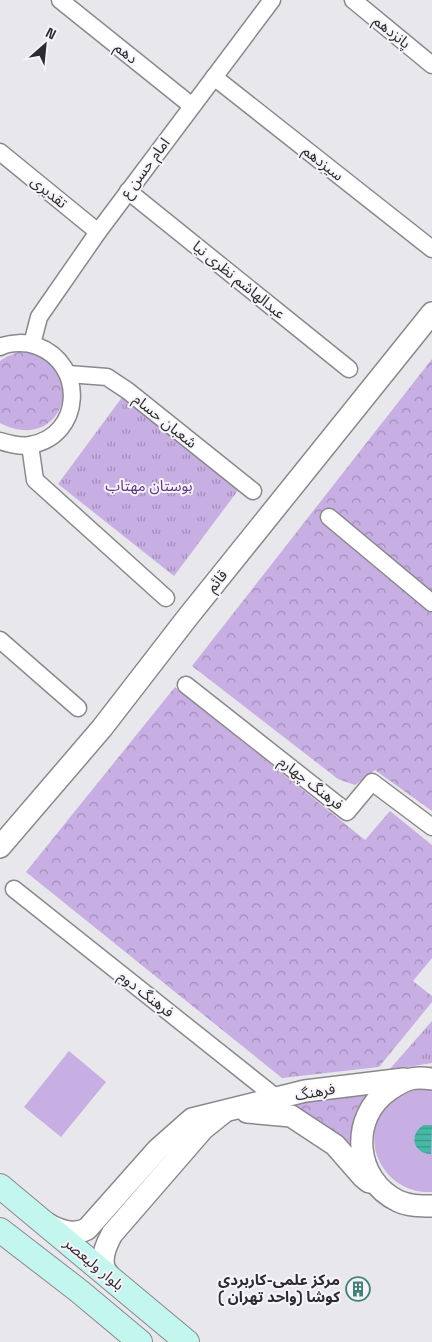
<svg xmlns="http://www.w3.org/2000/svg" width="432" height="1342" viewBox="0 0 432 1342" font-family="'Space Grotesk','Noto Sans Arabic',sans-serif">
<style>
.green{fill:#c7aee3}
.forest{fill:url(#forest-crowns)}
.park{fill:url(#park-tufts)}
.water{fill:url(#water-rules)}
.lines{fill:none;stroke-linecap:round;stroke-linejoin:round}
.minor-casing{stroke:#8a888c;stroke-width:19}
.tertiary-casing{stroke:#8a888c;stroke-width:24}
.secondary-casing{stroke:#8a888c;stroke-width:26}
.minor{stroke:#fff;stroke-width:16}
.tertiary{stroke:#fff;stroke-width:21}
.secondary{stroke:#c3f6ee;stroke-width:24}
.labels{text-anchor:middle;stroke-width:4;stroke-linejoin:round;paint-order:stroke}
.street-label{font-size:15px;fill:#2c2b2d;stroke:#f6f4f8}
.park-label{font-size:15px;fill:#63358a;stroke:#f6f4f8}
.poi-label{font-size:15px;font-weight:bold;fill:#2c2b2d;stroke:#f6f4f8;text-anchor:end}
</style>
<defs>
<pattern id="forest-crowns" width="20" height="18" patternUnits="userSpaceOnUse" patternTransform="scale(1.25)"><rect width="20" height="18" fill="#c7aee3"/><path d="M2 6a3 3 0 1 1 6 0M12 15a3 3 0 1 1 6 0" fill="none" stroke="#a28eb8"/></pattern>
<pattern id="park-tufts" width="24" height="20" patternUnits="userSpaceOnUse" patternTransform="scale(1.25)"><rect width="24" height="20" fill="#c7aee3"/><path d="M3 7l-1-3M5 7V3M7 7l1-3M15 17l-1-3M17 17v-4M19 17l1-3" fill="none" stroke="#a28eb8"/></pattern>
<pattern id="water-rules" width="6" height="5" patternUnits="userSpaceOnUse" patternTransform="scale(1.25)"><rect width="6" height="5" fill="#45b9a5"/><path d="M0 2.5h6" fill="none" stroke="#3a9787"/></pattern>
</defs>
<rect width="100%" height="100%" fill="#e8e7eb"/>
<g class="green">
<polygon points="69,1051 106,1082 61,1137 24,1107"/>
<path d="M423,1088L432,1089V1192C383,1195 354,1136 391,1102C400,1094 411,1091 423,1088Z"/>
</g>
<g class="forest">
<path d="M18,352C93,354 67,458 0,423V361L6,357Z"/>
<polygon points="432,359 432,811 375,770 355,785 338,779 192,666"/>
<polygon points="175,687 365,840 390,811 432,845 432,958 413,981 432,996 432,1002 379,1067 282,1078 26,872"/>
<path d="M373,1094C355,1105 354,1125 353,1145L330,1130L280,1105L320,1098Z"/>
</g>
<g class="park">
<polygon points="123,396 239,489 174,576 58,484"/>
<polygon points="432,1021 432,1063 389,1070"/>
</g>
<path class="water" d="M424,1125H432L431,1154C413,1154 408,1134 424,1125Z"/>
<g class="lines">
<g class="minor-casing">
<g id="minor">
<polyline points="60,0 192,106"/>
<polyline points="353,0 432,65"/>
<polyline points="214,77 432,249"/>
<polyline points="0,152 98,232"/>
<polyline points="128,191 349,369"/>
<polyline points="32,344 39,317 98,232 272,0"/>
<path d="M0,347C11,342 26,342 37,346C86,364 83,436 30,445C20,447 10,444 0,441"/>
<polyline points="68,374 107,377 128,391 253,491"/>
<polyline points="30,445 35,480 166,598"/>
<polyline points="329,517 432,603"/>
<polyline points="0,640 78,708"/>
<polyline points="186,685 347,812 372,782 432,827"/>
<polyline points="14,889 278,1099"/>
</g>
</g>
<g class="tertiary-casing">
<g id="tertiary">
<polyline points="0,847 102,728 187,618 432,313"/>
<path d="M432,1079C413,1076 405,1079 389,1090C349,1117 354,1180 398,1201C409,1206 420,1206 432,1206"/>
<polyline points="247,1112 291,1116 335,1145 363,1177 369,1182"/>
<path d="M46,1223C59,1231 73,1236 87,1229L158,1149L192,1119L305,1091L404,1079"/>
<path d="M111,1278C109,1275 105,1271 104,1267C101,1257 107,1243 112,1234L203,1129L223,1113"/>
</g>
</g>
<g class="secondary-casing">
<g id="secondary">
<polyline points="0,1186 187,1342"/>
<polyline points="0,1230 79,1291 140,1342"/>
</g>
</g>
<use href="#minor" class="minor"/>
<use href="#tertiary" class="tertiary"/>
<use href="#secondary" class="secondary"/>
</g>
<defs>
<g id="building-ring" transform="scale(1.25)"><circle r="9.5" fill="#f6f4f8" stroke="#418477" stroke-width="1.5"/><path d="M-4-6H4V6H1V3H-1V6H-4ZM-2.5-4.3h1.7v1.8h-1.7ZM.8-4.3h1.7v1.8H.8ZM-2.5-1h1.7V.8h-1.7ZM.8-1h1.7V.8H.8Z" fill="#418477"/></g>
</defs>
<g fill-rule="evenodd">
<use href="#building-ring" x="358" y="1289"/>
</g>
<g class="labels">
<g class="street-label">
<text transform="translate(392 32) rotate(39)" y="5">پانزدهم</text>
<text transform="translate(126 53) rotate(39)" y="5">دهم</text>
<text transform="translate(323 163) rotate(38)" y="5">سیزدهم</text>
<text transform="translate(145 168) rotate(-53)" y="5">امام حسن ع</text>
<text transform="translate(49 192) rotate(39)" y="5">تقدیری</text>
<text transform="translate(239 280) rotate(39)" y="5">عبدالهاشم نظری نیا</text>
<text transform="translate(165 421) rotate(39)" y="5">شعبان حسام</text>
<text transform="translate(217 581) rotate(-51)" y="5">قائم</text>
<text transform="translate(311 783) rotate(38)" y="5">فرهنگ چهارم</text>
<text transform="translate(146 994) rotate(38)" y="5">فرهنگ دوم</text>
<text transform="translate(315 1092) rotate(-10)" y="5">فرهنگ</text>
<text transform="translate(94 1264) rotate(40)" y="5">بلوار ولیعصر</text>
</g>
<g class="park-label">
<text x="149" y="491">بوستان مهتاب</text>
</g>
<g class="poi-label">
<text x="340" y="1285">مرکز علمی-کاربردی<tspan x="340" dy="17">کوشا (واحد تهران )</tspan></text>
</g>
</g>
<g transform="translate(45 45) rotate(27)" stroke="#f6f4f8" stroke-width="4" paint-order="stroke">
<path d="M0-4L9 19L0 12L-9 19Z" fill="#2c2b2d"/>
<text y="-8" font-size="14" font-weight="bold" text-anchor="middle" fill="#2c2b2d">N</text>
</g>
</svg>
